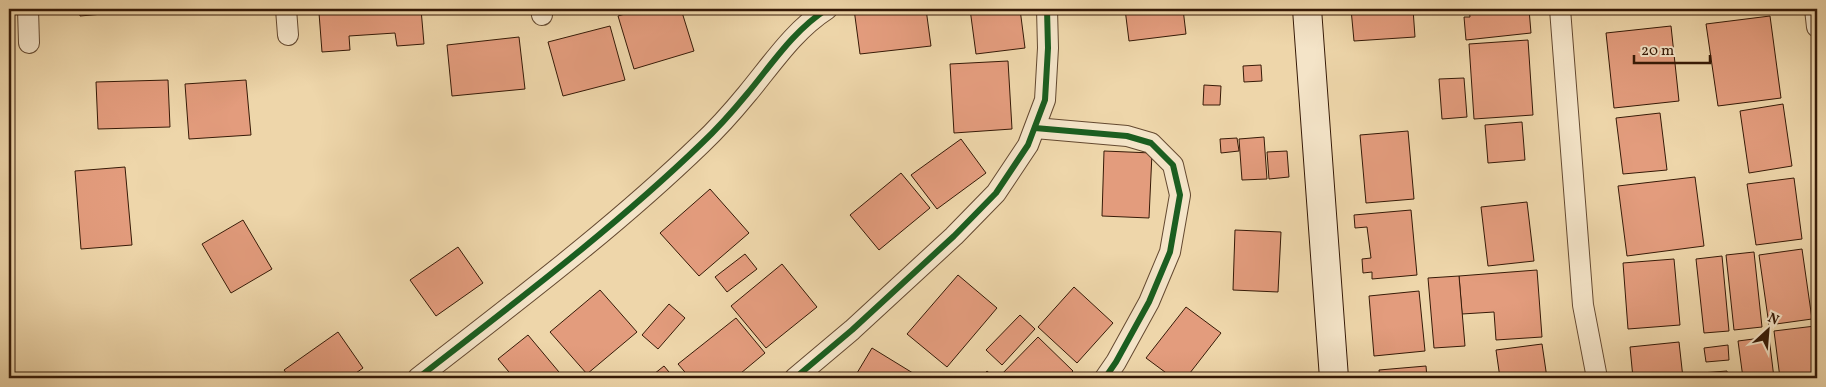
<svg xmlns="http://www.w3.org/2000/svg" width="1826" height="387" viewBox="0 0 1826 387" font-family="Vollkorn,serif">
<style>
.building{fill:#e39c7d;stroke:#361a07}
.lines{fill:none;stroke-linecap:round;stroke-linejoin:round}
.street-casing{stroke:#644930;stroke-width:22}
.secondary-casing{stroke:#361a07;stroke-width:30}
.street{stroke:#f4e4c8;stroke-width:20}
.secondary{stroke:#f4e4c8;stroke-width:28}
.cycleway-casing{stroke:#f4e4c8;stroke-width:9}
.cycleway{stroke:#1b5e20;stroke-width:6}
</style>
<rect width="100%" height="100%" fill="#eed6aa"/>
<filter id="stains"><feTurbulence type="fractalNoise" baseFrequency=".004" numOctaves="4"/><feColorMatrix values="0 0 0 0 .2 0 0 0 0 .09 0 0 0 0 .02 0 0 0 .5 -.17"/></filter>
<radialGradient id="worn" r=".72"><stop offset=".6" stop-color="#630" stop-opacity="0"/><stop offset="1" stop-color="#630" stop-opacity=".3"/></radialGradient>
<g class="building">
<polygon points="79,9 125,9 126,12 80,16"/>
<polygon points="371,9 421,9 424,44 397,46 395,33 349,36 350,50 322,52 319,13"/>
<polygon points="642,9 681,9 694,51 634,69 618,16"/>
<polygon points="854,9 926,9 931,46 860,54"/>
<polygon points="970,9 1020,9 1025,48 976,54"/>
<polygon points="1125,9 1183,9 1186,34 1129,41"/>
<polygon points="1351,9 1413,9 1415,37 1354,41"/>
<polygon points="1469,9 1529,9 1531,33 1466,40 1464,17 1470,17"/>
<polygon points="1770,16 1781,98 1718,106 1706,24"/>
<polygon points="610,26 625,80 563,96 548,42"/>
<polygon points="1671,26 1679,101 1614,108 1606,33"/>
<polygon points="519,37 525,89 452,96 447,45"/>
<polygon points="1528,40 1533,115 1474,119 1469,44"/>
<polygon points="1008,61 1012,129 954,133 950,64"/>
<polygon points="1261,65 1262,81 1244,82 1243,66"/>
<polygon points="1464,78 1467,117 1442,119 1439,79"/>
<polygon points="168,80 170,127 98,129 96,82"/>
<polygon points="246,80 251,135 189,139 185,84"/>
<polygon points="1204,85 1221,86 1220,105 1203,105"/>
<polygon points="1783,104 1792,166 1749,173 1740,111"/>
<polygon points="1660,113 1667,170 1623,174 1616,118"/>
<polygon points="1522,122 1525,160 1488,163 1485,125"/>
<polygon points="1408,131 1414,199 1366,203 1360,135"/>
<polygon points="1264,137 1267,179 1242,180 1239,139"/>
<polygon points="1237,138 1239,151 1221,153 1220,139"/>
<polygon points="961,139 986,173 937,209 911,175"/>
<polygon points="1104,151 1152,153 1149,218 1102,216"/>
<polygon points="1287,151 1289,177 1269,179 1267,152"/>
<polygon points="125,167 132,245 81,249 75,171"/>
<polygon points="901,173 930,208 879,250 850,215"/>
<polygon points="1695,177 1704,246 1627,256 1618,186"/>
<polygon points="1794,178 1802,239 1756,245 1747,184"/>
<polygon points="710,189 749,233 699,276 660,233"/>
<polygon points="1527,202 1534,261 1488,266 1481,207"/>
<polygon points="1411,210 1417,275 1372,279 1372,272 1363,273 1362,259 1371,258 1367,227 1355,228 1354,215"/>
<polygon points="243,220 272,269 231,293 202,244"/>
<polygon points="1235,230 1281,232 1278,292 1233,290"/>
<polygon points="458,247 483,283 436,316 410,280"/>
<polygon points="1802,249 1812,319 1769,325 1759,255"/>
<polygon points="1754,252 1762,327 1734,330 1726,255"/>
<polygon points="745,254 757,269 727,292 715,277"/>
<polygon points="1722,256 1729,331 1704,333 1696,259"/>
<polygon points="1674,259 1680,325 1628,329 1623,263"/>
<polygon points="782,264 817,307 766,348 731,306"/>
<polygon points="1537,270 1542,337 1496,340 1494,312 1462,314 1459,276"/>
<polygon points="958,275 997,308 947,367 907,334"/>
<polygon points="1459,276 1465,346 1434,348 1428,278"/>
<polygon points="1074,287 1113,323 1077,363 1038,327"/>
<polygon points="600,290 637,332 587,374 550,332"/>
<polygon points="1419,291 1425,351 1374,356 1369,296"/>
<polygon points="669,304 685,318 658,349 642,335"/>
<polygon points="1186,307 1221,333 1186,378 1173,378 1146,358"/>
<polygon points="1020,315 1035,329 1002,365 986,350"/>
<polygon points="736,318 765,353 735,378 690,378 678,364"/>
<polygon points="1815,326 1817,344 1817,378 1780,378 1774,331"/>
<polygon points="338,332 363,368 349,378 290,378 284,370"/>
<polygon points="528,335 564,378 514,378 498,359"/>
<polygon points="1038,337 1073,371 1066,378 998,378"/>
<polygon points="1769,337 1774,378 1743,378 1738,341"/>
<polygon points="1679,342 1683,378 1633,378 1630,347"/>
<polygon points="1542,344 1547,378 1500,378 1496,350"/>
<polygon points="1728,345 1729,360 1706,362 1704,348"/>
<polygon points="872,348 921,378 854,378"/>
<polygon points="664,366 674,378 649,378"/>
<polygon points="1426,366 1427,378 1380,378 1379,370"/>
<polygon points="987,371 995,378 980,378"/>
<polygon points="1727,371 1728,378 1702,378 1701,373"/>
</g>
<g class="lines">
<g class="street-casing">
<g id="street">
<polyline points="28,9 29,43"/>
<polyline points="286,9 288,35"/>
<polyline points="541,9 542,15"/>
<polyline points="1560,9 1583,305 1597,378"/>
<polyline points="1815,9 1817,27"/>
<polyline points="1035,128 1127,136 1151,143 1173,165 1180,195 1170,252 1149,302 1116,362 1105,378"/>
<path d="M418,378C514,303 613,229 701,144C717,129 733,111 747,94C772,64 793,31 827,9"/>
<polyline points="795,378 852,330 954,236 996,193 1028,145 1045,100 1048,48 1047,9"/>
</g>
</g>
<g class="secondary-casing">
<polyline id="secondary" points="1307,9 1334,378"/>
</g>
<use href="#street" class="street"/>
<use href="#secondary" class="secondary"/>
<g class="cycleway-casing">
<g id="cycleway">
<polyline points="1035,128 1127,136 1151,143 1173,165 1180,195 1170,252 1149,302 1116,362 1105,378"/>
<path d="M418,378C514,303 613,229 701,144C717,129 733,111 747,94C772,64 793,31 827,9"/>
<polyline points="795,378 852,330 954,236 996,193 1028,145 1045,100 1048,48 1047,9"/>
</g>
</g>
<use href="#cycleway" class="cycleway"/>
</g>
<rect width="1826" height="387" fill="none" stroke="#eed6aa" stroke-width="30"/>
<rect x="10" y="10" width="1806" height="367" fill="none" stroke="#361a07" stroke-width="2.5"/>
<rect x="15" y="15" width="1796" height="357" fill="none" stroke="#361a07"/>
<g transform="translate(1768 330) rotate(26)" stroke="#f4e4c8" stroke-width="4" paint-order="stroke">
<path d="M0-4L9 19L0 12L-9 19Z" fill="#361a07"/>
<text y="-8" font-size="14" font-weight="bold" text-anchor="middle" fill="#361a07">N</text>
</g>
<path d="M1634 55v8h76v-8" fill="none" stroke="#361a07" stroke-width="2.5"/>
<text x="1641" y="55" font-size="15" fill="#361a07" stroke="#f4e4c8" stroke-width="4" paint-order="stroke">20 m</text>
<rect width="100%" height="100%" filter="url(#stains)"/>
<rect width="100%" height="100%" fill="url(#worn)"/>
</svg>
